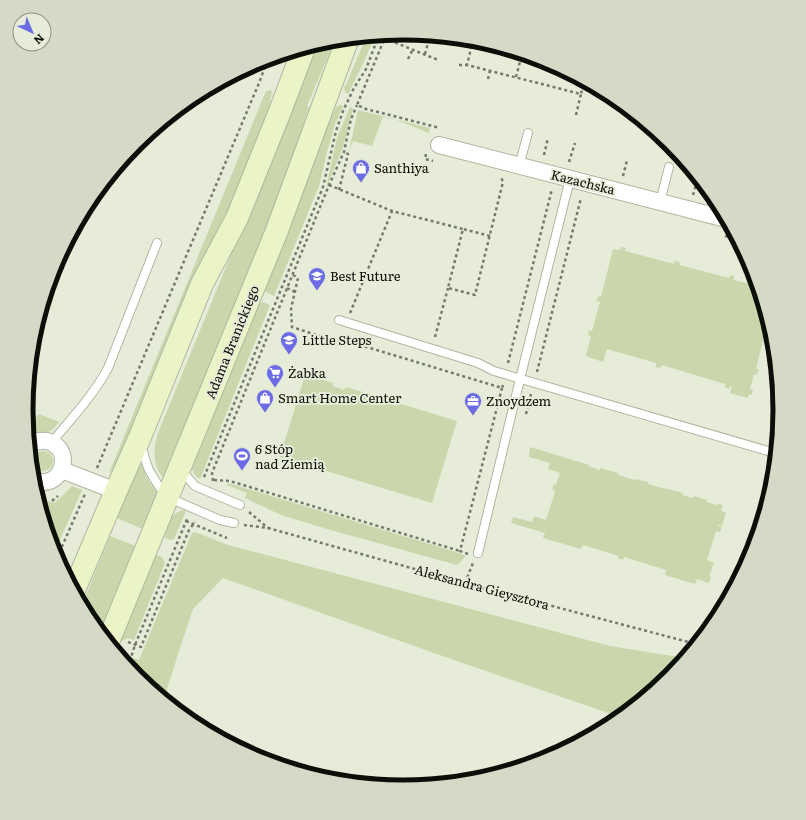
<svg xmlns="http://www.w3.org/2000/svg" width="806" height="820" viewBox="0 0 806 820" font-family="Literata,serif">
<style>
.green{fill:#cad6ab}
.lines{fill:none;stroke-linecap:round;stroke-linejoin:round}
.service-casing{stroke:#b0b6a2;stroke-width:10}
.minor-casing{stroke:#b0b6a2;stroke-width:18}
.secondary-casing{stroke:#b0b6a2;stroke-width:24}
.path{stroke:#767a6d;stroke-width:2.5;stroke-dasharray:3 3;stroke-linecap:butt}
.service{stroke:#fff;stroke-width:8}
.minor{stroke:#fff;stroke-width:16}
.secondary{stroke:#ebf4c6;stroke-width:22}
.labels{text-anchor:middle;stroke-width:4;stroke-linejoin:round;paint-order:stroke}
.poi-label{font-size:13px;fill:#0c0e08;stroke:#e6ecd7;text-anchor:start}
.street-label{font-size:13px;fill:#0c0e08;stroke:#e6ecd7}
.rim{fill:none;stroke:#0c0e08;stroke-width:5}
</style>
<rect width="100%" height="100%" fill="#e6ecd7"/>
<g class="green">
<polygon points="375,36 361,68 348,94 346,93 344,89 345,85 346,85 366,37"/>
<path d="M330,40H335L307,106L309,107L283,191L165,479C152,468 153,448 158,433L294,101L315,45Z"/>
<polygon points="272,90 269,111 265,127 119,462 114,470 109,473 266,91"/>
<polygon points="340,105 343,106 335,124 328,148 319,186 274,296 266,292 264,287 316,152 336,107"/>
<polygon points="350,107 353,108 343,148 326,188 337,138"/>
<polygon points="358,110 430,128 429,133 397,120 383,117 372,146 353,141 349,151"/>
<polygon points="621,247 626,248 625,251 674,264 675,261 680,262 679,265 729,278 730,275 734,276 734,280 757,286 768,320 766,326 770,327 768,332 765,332 756,369 759,369 757,375 754,374 750,389 753,390 752,395 749,394 748,398 730,393 732,386 730,386 729,389 725,387 725,384 662,365 660,368 656,367 656,363 607,349 603,362 586,356 591,336 588,335 589,330 592,331 600,302 596,301 598,296 601,297 613,249 620,250"/>
<path d="M262,302L270,305L200,479C193,475 192,470 192,463L257,304Z"/>
<polygon points="305,375 333,383 333,386 344,390 346,387 386,399 385,402 397,406 398,403 457,421 432,503 280,457"/>
<polygon points="39,414 59,422 54,428 46,434 29,438 28,426"/>
<polygon points="530,447 589,465 588,466 600,470 600,468 618,473 618,475 635,480 635,479 648,482 648,484 665,489 665,488 683,493 682,495 693,498 694,496 707,500 706,502 717,505 718,504 723,505 721,511 726,513 722,526 718,525 718,526 722,527 720,532 716,531 707,560 714,563 709,576 711,577 709,583 697,579 695,584 665,575 666,570 624,557 623,560 618,558 619,556 583,545 581,549 543,538 545,533 511,523 513,517 532,522 534,516 546,520 555,492 554,491 555,489 552,489 554,484 556,485 560,473 548,469 550,463 529,457"/>
<circle cx="43" cy="461" r="10"/>
<path d="M141,464L143,465C145,477 152,487 160,495L145,530L117,518L139,466Z"/>
<polygon points="228,483 456,552 466,556 457,565 327,529 281,515 245,498 247,493 227,485"/>
<polygon points="72,486 82,490 54,553 40,507 41,500 55,503"/>
<path d="M184,510L186,511L174,539L170,540L161,536C168,523 168,514 184,510Z"/>
<polygon points="195,532 228,545 610,646 685,658 669,677 619,718 608,713 451,659 223,578 193,609 178,654 164,699 136,676 131,670 133,658 139,660 192,533"/>
<polygon points="110,536 138,547 102,635 89,619 82,605"/>
<polygon points="154,554 162,557 165,563 134,640 128,638 120,642"/>
</g>
<g class="lines">
<g class="service-casing">
<g id="service">
<polyline points="519,166 528,133"/>
<polyline points="660,202 669,167"/>
<polyline points="339,320 478,363 494,371 768,451 776,455"/>
<path d="M51,443C71,419 93,396 108,368L157,243"/>
<polyline points="141,444 146,462 149,470 158,485 167,497 220,520 234,523"/>
<polyline points="183,468 184,473 188,478 195,486 240,505"/>
<polyline points="478,553 520,379 570,179"/>
</g>
</g>
<g class="minor-casing">
<g id="minor">
<polyline points="439,145 726,219"/>
<path d="M29,445C35,441 41,440 47,441C76,449 62,492 33,480"/>
<polyline points="62,470 116,491"/>
</g>
</g>
<g class="secondary-casing">
<g id="secondary">
<polyline points="74,590 116,491 140,437 202,284 237,218 279,114 304,48"/>
<polyline points="108,642 276,233 348,38"/>
</g>
</g>
<g class="path">
<polyline points="386,35 357,105 366,109 440,128"/>
<polyline points="384,38 433,58 439,60"/>
<polyline points="473,40 467,65 581,94 584,81"/>
<polyline points="425,54 430,36"/>
<polyline points="408,59 413,49"/>
<polyline points="459,65 467,65"/>
<polyline points="516,77 522,54"/>
<polyline points="488,79 490,71"/>
<polyline points="576,115 581,94"/>
<polyline points="426,154 425,159 433,161"/>
<polyline points="544,155 548,138"/>
<polyline points="569,162 575,143"/>
<polyline points="623,176 627,160"/>
<polyline points="329,185 392,211 463,229"/>
<polyline points="339,190 348,154 344,152"/>
<polyline points="693,195 698,178"/>
<polyline points="490,236 463,229 448,288 475,295 503,182 501,177"/>
<polyline points="725,236 737,239"/>
<polyline points="293,275 298,278 291,309 292,327 341,343 347,341 502,388 503,385"/>
<polyline points="287,288 295,292"/>
<polyline points="350,313 392,211"/>
<polyline points="435,337 448,288"/>
<polyline points="508,363 552,189"/>
<polyline points="537,372 581,198"/>
<polyline points="526,414 531,394"/>
<polyline points="97,468 259,83 268,59"/>
<polyline points="204,477 323,187 336,131 343,111 354,88 366,69 379,35"/>
<polyline points="214,480 230,481 460,551"/>
<polyline points="213,481 212,473 329,185 344,152 351,119 357,105"/>
<polyline points="52,501 58,496"/>
<polyline points="249,512 268,528"/>
<polyline points="186,521 227,538"/>
<polyline points="244,525 268,528 465,583 696,644"/>
<polyline points="468,554 460,551 502,388"/>
<polyline points="57,558 85,494"/>
<polyline points="465,583 473,563"/>
<polyline points="128,642 141,647 189,530 195,522"/>
<polyline points="128,667 135,645 187,519"/>
</g>
<use href="#service" class="service"/>
<use href="#minor" class="minor"/>
<use href="#secondary" class="secondary"/>
</g>
<defs>
<g id="shop-pin" transform="scale(0.9)"><path d="M0 17L-7.5 6A9.5 9.5 0 1 1 7.5 6Z" fill="#6b6be5" stroke="#e6ecd7"/><path d="M-5-2.5h2.3a2.7 3.5 0 0 1 5.4 0H5L5.5 6h-11ZM-1.5-2.5h3a1.5 2.3 0 0 0-3 0Z" fill="#fff"/></g>
<g id="school-pin" transform="scale(0.9)"><path d="M0 17L-7.5 6A9.5 9.5 0 1 1 7.5 6Z" fill="#6b6be5" stroke="#e6ecd7"/><path d="M0-5L7-2L0 1L-7-2ZM-4 1L0 2.5L4 1V4Q0 6-4 4Z" fill="#fff"/></g>
<g id="supermarket-pin" transform="scale(0.9)"><path d="M0 17L-7.5 6A9.5 9.5 0 1 1 7.5 6Z" fill="#6b6be5" stroke="#e6ecd7"/><path d="M-6-5.5h2.5l.6 2H6L4.5 2H-2.5L-4.4-4H-6ZM-1.5 3.2a1.3 1.3 0 1 0 .1 0ZM3 3.2a1.3 1.3 0 1 0 .1 0Z" fill="#fff"/></g>
<g id="office-pin" transform="scale(0.9)"><path d="M0 17L-7.5 6A9.5 9.5 0 1 1 7.5 6Z" fill="#6b6be5" stroke="#e6ecd7"/><path d="M-6-3h4V-5.5h4V-3h4V5H-6ZM-1-4.5V-3h2v-1.5ZM-6 0V1H6V0Z" fill="#fff"/></g>
<g id="stadium-pin" transform="scale(0.9)"><path d="M0 17L-7.5 6A9.5 9.5 0 1 1 7.5 6Z" fill="#6b6be5" stroke="#e6ecd7"/><path d="M0-5a6.5 5 0 1 0 0 10a6.5 5 0 1 0 0-10ZM-3.5-1.8h7v3.6h-7Z" fill="#fff"/></g>
</defs>
<g fill-rule="evenodd">
<use href="#shop-pin" x="361" y="168"/>
<use href="#school-pin" x="317" y="276"/>
<use href="#school-pin" x="289" y="340"/>
<use href="#supermarket-pin" x="275" y="373"/>
<use href="#shop-pin" x="265" y="398"/>
<use href="#office-pin" x="473" y="401"/>
<use href="#stadium-pin" x="242" y="456"/>
</g>
<g class="labels">
<g class="poi-label">
<text x="374" y="173">Santhiya</text>
<text x="330" y="281">Best Future</text>
<text x="302" y="345">Little Steps</text>
<text x="288" y="378">Żabka</text>
<text x="278" y="403">Smart Home Center</text>
<text x="486" y="406">Znoydzem</text>
<text x="255" y="454">6 Stóp<tspan x="255" dy="15">nad Ziemią</tspan></text>
</g>
<g class="street-label">
<text transform="translate(583 182) rotate(14)" y="5">Kazachska</text>
<text transform="translate(232 342) rotate(-68)" y="5">Adama Branickiego</text>
<text transform="translate(482 587) rotate(15)" y="5">Aleksandra Gieysztora</text>
</g>
</g>
<path d="M0 0H806V820H0ZM33 410a370 370 0 1 1 740 0a370 370 0 1 1-740 0Z" fill="#d5dac6" fill-rule="evenodd"/>
<path class="rim" d="M33 410a370 370 0 1 1 740 0a370 370 0 1 1-740 0Z"/>
<g transform="translate(32 32) rotate(136)"><circle r="19" fill="#e6ecd7" stroke="#8f9384"/>
<path d="M0-3L7 15L0 10L-7 15Z" fill="#6b6be5"/>
<text y="-6" font-size="11" font-weight="bold" text-anchor="middle" fill="#0c0e08">N</text>
</g>
</svg>
